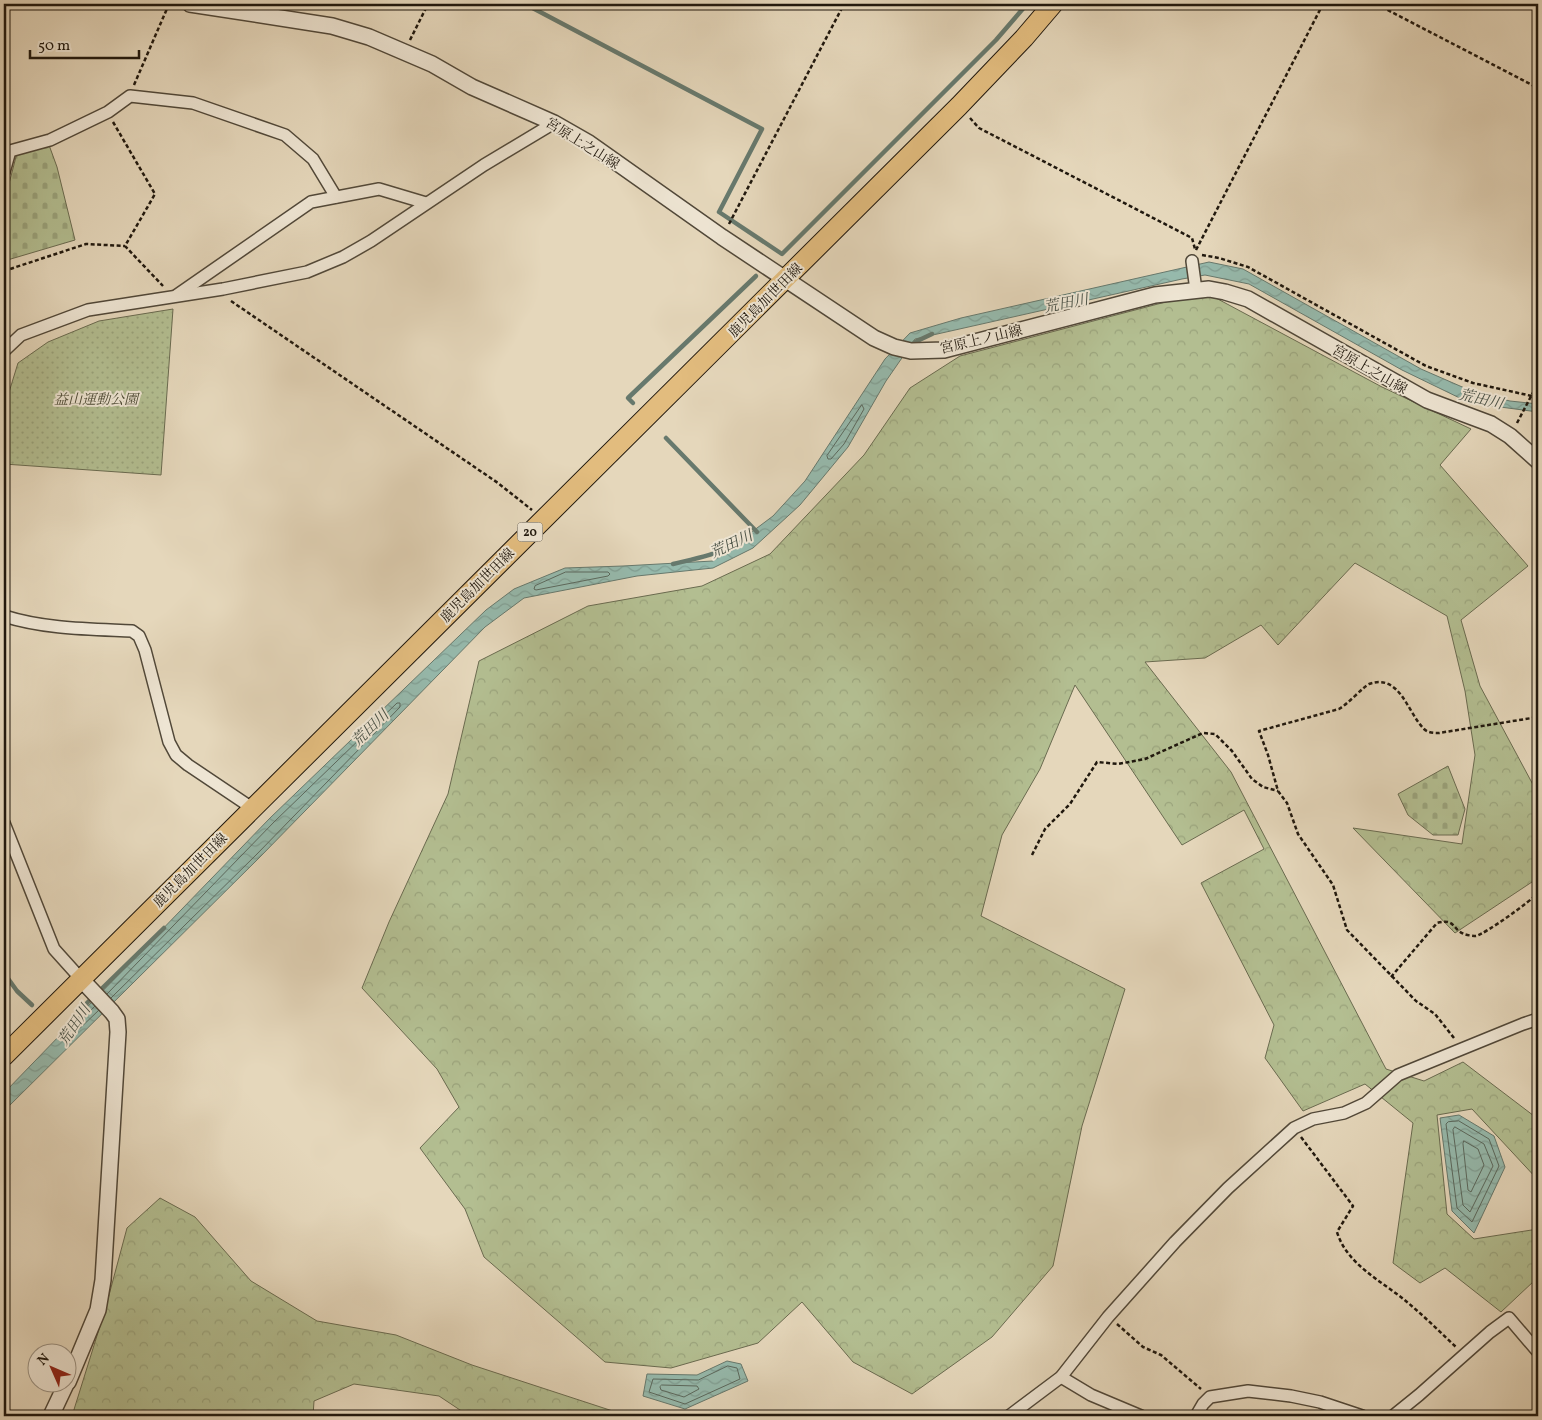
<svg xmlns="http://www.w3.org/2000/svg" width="1542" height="1420" viewBox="0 0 1542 1420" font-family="Vollkorn,'Noto Serif JP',serif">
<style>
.green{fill:url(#green-dots);stroke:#6a6b50}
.forest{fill:url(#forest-crowns);stroke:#6a6b50}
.cemetery{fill:url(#cemetery-stones);stroke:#6a6b50}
.water{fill:url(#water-waves);stroke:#67796d}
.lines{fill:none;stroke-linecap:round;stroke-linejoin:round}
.shore{stroke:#5b695e;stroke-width:1}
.stream{stroke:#67796d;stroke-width:4.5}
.minor-casing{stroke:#514839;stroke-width:14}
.tertiary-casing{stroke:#514839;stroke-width:18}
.primary-casing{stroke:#20180e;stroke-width:21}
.path{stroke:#20180e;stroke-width:2.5;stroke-dasharray:4 2.5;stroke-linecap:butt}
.minor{stroke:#eee5d3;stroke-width:11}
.tertiary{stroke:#eee5d3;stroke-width:15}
.primary{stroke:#e2bc7e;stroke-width:19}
.labels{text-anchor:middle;stroke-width:4;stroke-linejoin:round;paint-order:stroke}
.shield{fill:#eee5d3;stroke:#5e5649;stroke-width:1}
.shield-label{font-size:12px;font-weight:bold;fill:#20180e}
.street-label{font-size:14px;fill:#20180e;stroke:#eee5d3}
.park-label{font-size:14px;font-style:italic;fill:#4c4a35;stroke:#eee5d3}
.water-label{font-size:15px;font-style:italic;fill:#495146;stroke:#eee5d3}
</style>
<defs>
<pattern id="green-dots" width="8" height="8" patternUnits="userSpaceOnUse" patternTransform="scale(1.25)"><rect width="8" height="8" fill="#b3be91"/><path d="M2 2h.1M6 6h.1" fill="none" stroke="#9aa37c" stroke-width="1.8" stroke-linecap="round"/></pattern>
<pattern id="forest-crowns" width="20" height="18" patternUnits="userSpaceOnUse" patternTransform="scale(1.25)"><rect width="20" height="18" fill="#b3be91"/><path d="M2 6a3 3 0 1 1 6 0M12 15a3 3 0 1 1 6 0" fill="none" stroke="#9aa37c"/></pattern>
<pattern id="cemetery-stones" width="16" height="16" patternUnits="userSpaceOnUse" patternTransform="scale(1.25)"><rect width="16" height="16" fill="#b3be91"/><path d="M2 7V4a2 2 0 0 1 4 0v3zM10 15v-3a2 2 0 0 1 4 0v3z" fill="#9aa37c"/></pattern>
<pattern id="water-waves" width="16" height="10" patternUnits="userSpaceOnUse" patternTransform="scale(1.25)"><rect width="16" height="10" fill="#96baad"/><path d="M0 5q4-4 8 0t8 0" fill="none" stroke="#819f94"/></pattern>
</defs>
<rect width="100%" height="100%" fill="#e5d7bb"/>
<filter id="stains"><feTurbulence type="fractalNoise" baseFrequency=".004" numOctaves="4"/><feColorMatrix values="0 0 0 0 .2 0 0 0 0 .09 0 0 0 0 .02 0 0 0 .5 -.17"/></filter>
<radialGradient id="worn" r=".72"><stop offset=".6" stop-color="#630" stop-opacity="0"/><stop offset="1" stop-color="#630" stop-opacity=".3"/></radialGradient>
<polygon class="green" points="173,309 161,475 4,464 4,415 6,402 18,363 48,342 99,321"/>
<g class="forest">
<polygon points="1196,294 1214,297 1382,387 1471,429 1440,465 1528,566 1461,620 1480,686 1538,794 1538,878 1455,933 1353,828 1462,844 1475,755 1465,691 1447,616 1355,563 1278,645 1261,625 1205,658 1145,662 1231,772 1386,1069 1424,1081 1463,1062 1538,1119 1538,1180 1472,1109 1437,1115 1447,1214 1474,1239 1538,1229 1538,1281 1534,1281 1501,1312 1445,1268 1420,1283 1393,1263 1413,1123 1365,1084 1303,1111 1265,1058 1274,1025 1201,883 1264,849 1244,810 1182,845 1075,685 1040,769 1002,835 981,916 1125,989 1082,1126 1053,1266 992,1337 912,1394 853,1362 802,1302 758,1343 671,1368 605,1362 484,1257 465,1209 420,1148 459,1107 437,1069 362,988 389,922 448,794 479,661 588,606 702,586 770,554 864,455 910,388 960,356"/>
<polygon points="160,1198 195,1217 251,1281 317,1321 396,1335 472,1365 628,1416 469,1416 439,1396 354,1384 314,1401 313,1416 72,1416 105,1310 127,1228"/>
</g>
<g class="cemetery">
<polygon points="49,145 57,167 75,240 4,261 4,203 17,153"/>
<polygon points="1448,766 1465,809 1458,835 1433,835 1408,815 1398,794"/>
</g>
<g class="water">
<polygon points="1209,262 1243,269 1421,369 1476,393 1510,401 1538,404 1538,412 1470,403 1402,370 1249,284 1205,275 1182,279 915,339 886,381 848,447 800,505 753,548 713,568 637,576 524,598 485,627 260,857 4,1111 4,1093 270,818 486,610 514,589 565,568 623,566 713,561 773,516 805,481 885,359 910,333 961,318"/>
<polygon points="1459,1115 1494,1136 1505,1167 1474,1233 1452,1211 1440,1118"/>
<polygon points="727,1361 741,1364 748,1381 685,1409 643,1396 647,1374 697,1375"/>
</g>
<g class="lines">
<g class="shore">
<polygon points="862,405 864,409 844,444 831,459 828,459 827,456"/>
<polygon points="566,572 608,572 610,574 608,576 536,590 534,589 535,586"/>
<polyline points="107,994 274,822 397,703 400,703 400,707 257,854 111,998"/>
<polyline points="95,1006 73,1029 73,1032 76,1032 99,1010"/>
<polygon points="1459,1121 1489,1139 1499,1166 1472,1222 1457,1208 1446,1124 1448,1122"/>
<polygon points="1455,1127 1484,1144 1493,1166 1470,1212 1463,1205 1453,1130"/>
<polygon points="1464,1141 1478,1149 1484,1165 1471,1192 1468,1190 1463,1144"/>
<polygon points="728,1366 737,1368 740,1379 685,1404 649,1392 653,1379 698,1380"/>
<polygon points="662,1385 697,1386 699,1389 684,1397 661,1390 660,1387"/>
</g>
<g class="stream">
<polyline points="525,4 762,129 719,212 782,254 996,40 1027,4"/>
<polyline points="911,346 915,342 932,334"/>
<polyline points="633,403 628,398 756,276"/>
<polyline points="666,438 757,532"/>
<path d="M673,564C694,559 716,555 736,544"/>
<polyline points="4,973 17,991 32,1005"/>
<polyline points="80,1017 87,1003 164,928"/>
</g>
<g class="minor-casing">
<g id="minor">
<polyline points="4,172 10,151 50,140 108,112 130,96 193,103 285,135 313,159 336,197"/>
<polyline points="1192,261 1196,290"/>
<polyline points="177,295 311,202 379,189 426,203"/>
<polyline points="4,351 21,335 88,310 223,289 307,272 343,257 371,241 484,165 554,123"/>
<path d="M4,616C45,629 89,629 132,631L139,636L145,650L169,742L176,755L188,765L252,808"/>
<polyline points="4,823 54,949 81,979"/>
<polyline points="1061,1377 1091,1395 1141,1416"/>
<polyline points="1009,1416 1061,1377 1108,1317 1175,1242 1228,1188 1294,1128 1313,1119 1344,1113 1366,1103 1398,1075 1523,1024 1538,1019"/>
<polyline points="1196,1416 1203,1404 1210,1397 1248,1391 1291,1396 1320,1402 1362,1416"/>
<polyline points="1393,1416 1419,1395 1490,1332 1509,1318 1538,1352"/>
</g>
</g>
<g class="tertiary-casing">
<g id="tertiary">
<polyline points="190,4 332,26 369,37 432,64 472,87 554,123 589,143 722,237 874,338 894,347 911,351 944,350 1155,295 1209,289 1225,292 1248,299 1427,400 1491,424 1510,436 1538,461"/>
<polyline points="68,1382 98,1310 103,1280 118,1032 117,1019 112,1012 81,979"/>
<polyline points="51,1416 67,1382"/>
</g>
</g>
<g class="primary-casing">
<polyline id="primary" points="4,1056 959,106 1024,38 1053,4"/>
</g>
<g class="path">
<polyline points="1376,4 1538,88"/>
<polyline points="410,40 428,4"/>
<polyline points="134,85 169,4"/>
<polyline points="970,118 979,128 1192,238 1195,249"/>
<polyline points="113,122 155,194 125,246 163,286"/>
<polyline points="729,224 844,4"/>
<polyline points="1196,250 1323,4"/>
<polyline points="1202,255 1219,258 1248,267 1426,366 1473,383 1532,396"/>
<polyline points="4,271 86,244 125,246"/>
<polyline points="231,301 498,483 532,510"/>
<polyline points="1517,423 1538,383"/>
<polyline points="1032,855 1045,829 1070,804 1097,762 1118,764 1145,759 1203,733 1215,734 1232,751 1252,779 1263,787 1278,791"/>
<path d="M1391,977L1437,923C1455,918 1452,929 1464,934C1466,935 1473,936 1476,936C1485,934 1531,901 1538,893"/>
<path d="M1454,1038L1435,1014L1416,1001L1347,930L1333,885L1298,834L1287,803L1278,791L1268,755L1259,731L1339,709C1348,704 1363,687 1369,684C1400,673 1407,712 1424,729C1428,733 1434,733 1439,733L1538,717"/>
<path d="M1301,1137L1353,1206L1337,1232C1347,1265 1382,1281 1407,1302C1424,1316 1440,1332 1456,1347"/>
<polyline points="1117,1324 1143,1347 1161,1355 1201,1389"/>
</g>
<use href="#minor" class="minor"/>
<use href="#tertiary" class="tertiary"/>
<use href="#primary" class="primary"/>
</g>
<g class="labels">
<rect class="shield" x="517.5" y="522.5" width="25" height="19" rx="4"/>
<g class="shield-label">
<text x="530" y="536">20</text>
</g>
<g class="street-label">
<text transform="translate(583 143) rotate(32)" y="5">宮原上之山線</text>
<text transform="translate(765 300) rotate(-45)" y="5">鹿児島加世田線</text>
<text transform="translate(981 339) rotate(-13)" y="5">宮原上ノ山線</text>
<text transform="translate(1370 369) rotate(30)" y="5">宮原上之山線</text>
<text transform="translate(477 585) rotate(-45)" y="5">鹿児島加世田線</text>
<text transform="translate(190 870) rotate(-45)" y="5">鹿児島加世田線</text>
</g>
<g class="park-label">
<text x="96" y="404">益山運動公園</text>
</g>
<g class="water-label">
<text transform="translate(1066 303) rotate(-11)" y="5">荒田川</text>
<text transform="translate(1481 399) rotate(13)" y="5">荒田川</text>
<text transform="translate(731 544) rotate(-25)" y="5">荒田川</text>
<text transform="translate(370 728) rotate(-44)" y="5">荒田川</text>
<text transform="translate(74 1025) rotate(-56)" y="5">荒田川</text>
</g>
</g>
<rect width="1542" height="1420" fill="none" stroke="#e5d7bb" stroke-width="20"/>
<rect x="5" y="5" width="1532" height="1410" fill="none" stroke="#20180e" stroke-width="2.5"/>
<rect x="10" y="10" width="1522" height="1400" fill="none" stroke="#20180e"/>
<g transform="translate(52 1368) rotate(315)"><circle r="24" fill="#eee5d3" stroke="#9c9384"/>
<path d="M0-4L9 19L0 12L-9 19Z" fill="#8f2418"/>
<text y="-8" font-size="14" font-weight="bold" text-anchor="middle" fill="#20180e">N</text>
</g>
<path d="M30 50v8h109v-8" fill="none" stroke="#20180e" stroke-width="2.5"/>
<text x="38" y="50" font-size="15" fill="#20180e" stroke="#eee5d3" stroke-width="4" paint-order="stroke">50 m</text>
<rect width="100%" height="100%" filter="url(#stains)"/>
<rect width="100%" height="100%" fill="url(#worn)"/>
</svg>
